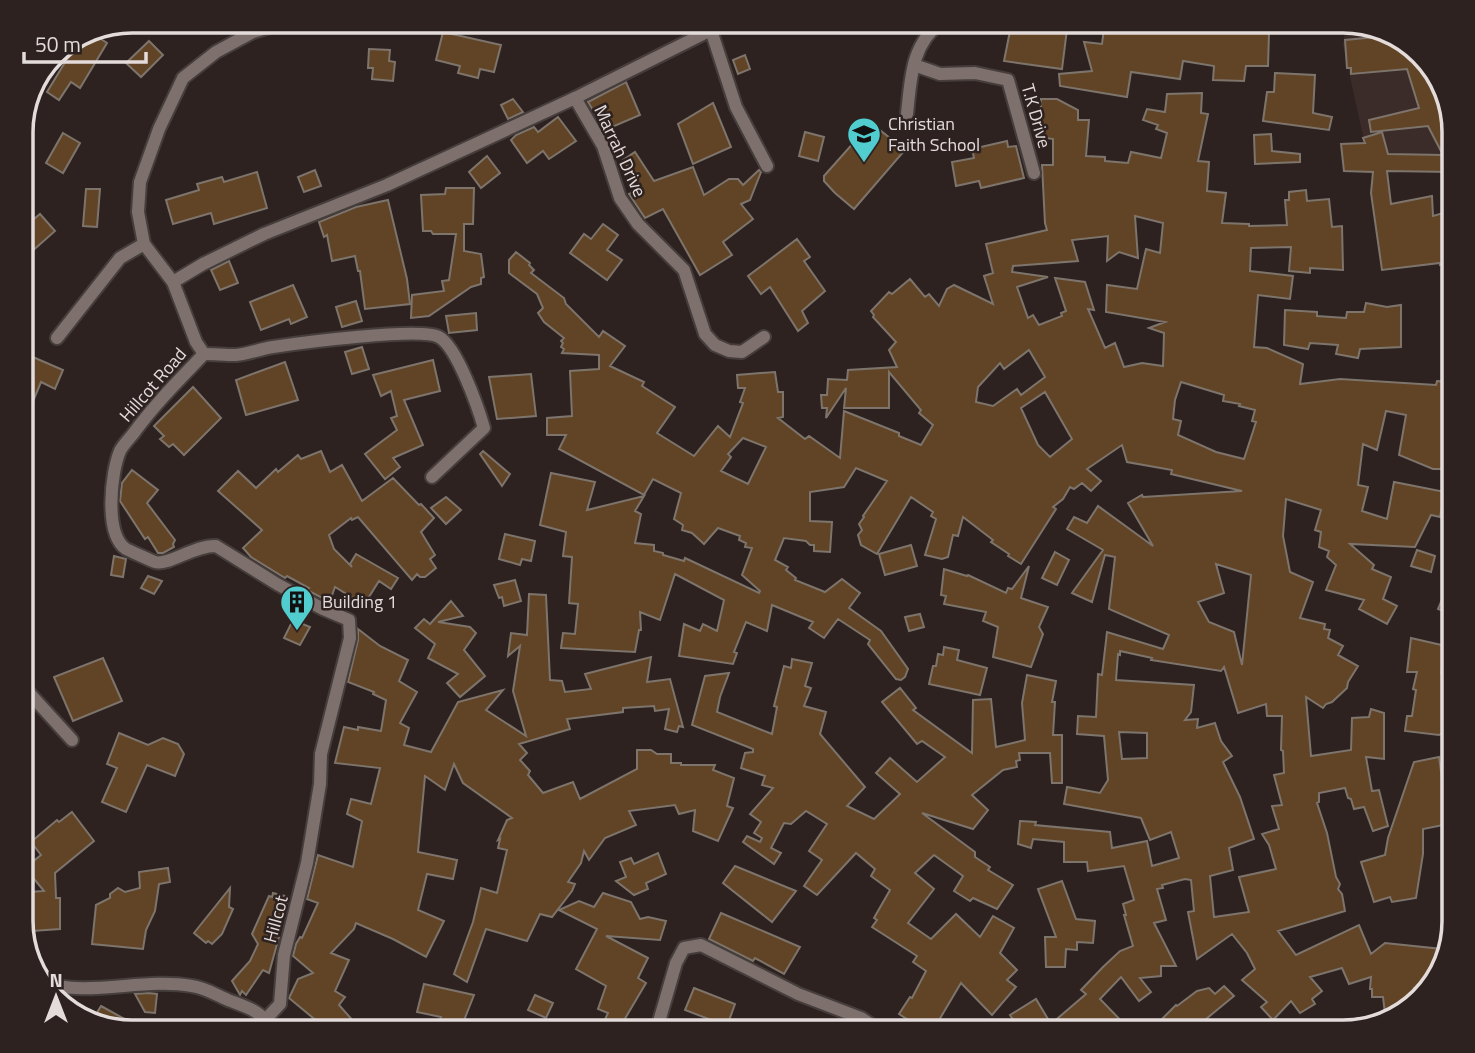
<svg xmlns="http://www.w3.org/2000/svg" width="1475" height="1053" viewBox="0 0 1475 1053" font-family="'Titillium Web',sans-serif">
<style>
.built{fill:#3c2c29}
.building{fill:#614325;stroke:#7d746c;stroke-width:2;fill-rule:evenodd}
.lines{fill:none;stroke-linecap:round;stroke-linejoin:round}
.street-casing{stroke:#463e3c;stroke-width:16}
.street{stroke:#7d706d;stroke-width:12}
.labels{text-anchor:middle;stroke-width:5;stroke-linejoin:round;paint-order:stroke}
.street-label{font-size:18px;fill:#e3dcdb;stroke:#2d2220}
.poi-label{font-size:18px;fill:#e3dcdb;stroke:#2d2220;text-anchor:start}
.rim{fill:none;stroke:#e3dcdb;stroke-width:3.5}
</style>
<rect width="100%" height="100%" fill="#2d2220"/>
<polygon class="built" points="1346,26 1358,26 1410,44 1424,60 1439,103 1454,133 1454,172 1371,172 1343,45"/>
<g class="building">
<polygon points="1012,21 1067,29 1062,69 1004,61"/>
<polygon points="1105,21 1210,21 1209,29 1260,26 1260,33 1269,33 1268,66 1246,66 1244,81 1213,80 1214,66 1183,61 1180,79 1131,72 1127,97 1060,86 1059,74 1092,71 1084,42 1102,44"/>
<polygon points="443,32 501,45 494,72 480,69 478,78 458,73 460,66 436,60"/>
<polygon points="95,35 107,43 80,88 71,82 59,100 47,92 78,41"/>
<polygon points="1387,36 1410,44 1414,48 1415,63 1423,62 1439,106 1454,135 1454,174 1453,172 1387,171 1391,204 1432,196 1433,216 1454,210 1454,263 1440,265 1440,263 1382,270 1371,193 1373,172 1344,171 1341,144 1365,143 1363,138 1382,132 1388,154 1443,155 1428,126 1371,132 1369,120 1419,108 1407,69 1351,74 1351,68 1347,68 1345,40"/>
<polygon points="149,41 163,55 141,77 126,63"/>
<polygon points="369,49 390,50 389,61 395,62 393,81 372,79 373,68 368,68"/>
<polygon points="745,55 750,69 738,74 733,60"/>
<polygon points="1275,73 1315,75 1313,113 1332,117 1329,130 1263,121 1267,92 1274,92"/>
<polygon points="626,82 640,115 605,130 588,102"/>
<path d="M1202,93L1201,113L1208,114L1198,161L1209,162L1207,191L1226,193L1222,223L1249,224V226L1287,225L1285,200H1289V192L1306,190L1307,201L1329,199L1332,227L1342,226L1343,270L1310,268V273L1289,271L1291,247L1251,248L1250,271L1293,276L1290,299L1258,295L1254,347L1267,348L1303,364L1300,384L1340,379L1436,385L1437,381L1454,382V439L1441,469H1433L1399,455L1406,415L1386,411L1377,450L1363,444L1358,485L1368,487L1362,511L1387,519L1394,482L1445,492L1440,517L1431,515L1415,547L1350,544L1374,565L1372,569L1391,577L1383,599L1397,606L1387,624L1359,609L1364,600L1326,590L1336,565L1327,557L1329,551L1319,547L1321,532L1315,530L1321,510L1286,499L1283,536L1290,572L1313,582L1300,618L1325,624L1324,629L1330,630L1328,638L1343,646L1338,655L1358,666L1348,682L1347,688L1332,702L1326,704L1323,708L1306,697L1311,756L1351,750L1352,718L1369,717L1371,709L1384,713V759L1366,757L1372,791L1379,790L1388,826L1373,831L1364,807L1354,809L1351,799L1348,798L1345,788L1319,793V802L1317,803L1327,833L1336,877L1340,884L1338,889L1342,894L1345,911L1278,931L1296,955L1359,925L1371,954L1385,943L1442,949V956L1431,988H1414L1416,1001L1393,1020L1386,1022L1383,997H1372V989H1370L1371,977L1349,984L1342,968L1310,977L1322,991L1312,999L1315,1004L1300,1013L1291,1001L1273,1020L1261,1007L1267,1002L1242,980L1255,969L1247,953L1232,934L1197,959L1188,912L1194,911L1191,880L1185,879L1162,885L1163,888L1157,889L1166,920L1154,923L1176,966H1161V976L1140,978L1151,992L1139,1001L1121,977L1100,999L1132,1032H1021L1010,1015L1036,999L1051,1024L1086,994L1081,990L1103,967L1120,951L1133,946L1124,915H1126L1123,904L1134,900L1124,866L1088,871L1087,862H1064V842L1033,839L1031,848L1018,844L1020,821L1036,822L1035,825L1110,832L1112,848L1147,841L1152,866L1179,858L1171,832L1150,840L1141,818L1064,804L1067,787L1100,793L1108,780L1104,736L1077,734L1078,716L1096,717L1098,674L1102,675L1107,632L1163,649L1169,635L1109,609L1115,557L1105,555L1092,602L1072,593L1103,550L1067,529L1074,517L1087,523L1098,506L1153,546L1128,503L1142,495L1143,497L1242,491L1171,474L1172,470L1127,462L1122,445L1087,469L1101,481L1091,491L1082,483L1074,489L1070,487L1063,499L1053,507L1056,509L1021,564L1008,556L1009,554L991,542L993,540L963,517L958,536L953,535L948,557L942,559L925,555L936,519L931,516L933,512L911,497L877,554L861,545L858,535L862,530L859,524L864,517L863,516L887,481L856,468L844,487L810,492V521L832,522L830,552L814,551V545H810L806,541L784,538L775,560L788,567L786,570L796,578L795,580L825,592L842,579L860,593L849,608L881,631L908,669L905,677L901,680L896,679L868,644L870,640L838,619L824,638L809,628L813,622L772,605L767,631L746,622L734,652L737,653L733,664L679,656L684,624L700,631L703,624L717,631L724,600L675,574L660,620L640,612L641,630H639L635,652L561,648L563,633L575,634L578,604L569,603L572,557L563,556L566,532L540,525L551,473L595,482L587,510L644,496L635,511L641,514L635,543L654,545V551L663,553V555L684,561L685,558L759,593L760,591L742,575L752,548L745,547L746,543L739,540L740,536L718,528L704,544L692,533L682,530L683,525L674,519L681,493L653,479L644,495L559,449L566,435H547V418L572,416L570,371L599,369V355L562,353L564,349L561,347L563,343L561,341L564,338L544,322L538,313L543,308L537,294L509,273V260L516,252L530,263L529,265L534,270L531,273L564,298L566,304L599,337L603,331L625,346L610,366L644,382L642,386L675,407L657,433L694,456L718,426L730,437L743,403L740,402L745,388H738L737,375L775,372L778,392H783V417L778,418L805,439L809,436L840,458L844,411L899,433V436L921,445L933,425L919,413L921,410L889,372V408H844L846,388L826,418L827,408H822L821,395H827L828,379L847,380L848,370L897,367L889,350L896,342L873,317L874,315L871,311L889,292L892,294L910,279L925,297L929,294L939,306L947,289L954,285L993,304L984,276L993,273L986,244L1047,230L1045,223L1042,165H1053V139L1040,137L1041,99H1057L1078,110V120H1089L1086,156L1105,157V161L1128,163L1131,152L1161,158L1167,133L1156,129L1158,125L1143,120L1147,109L1165,112L1167,94ZM1135,216L1163,223L1160,253L1146,249L1137,289L1107,285L1106,312L1165,322L1149,328L1164,333L1163,366L1142,363L1124,367L1115,343L1105,348L1088,309L1094,310L1085,282L1055,278L1066,311L1061,313L1062,316L1039,325L1033,315L1028,318L1017,287L1048,277L1012,272L1013,266L1078,261L1072,240L1108,236L1107,261L1119,252L1138,258ZM1029,350L1045,377L1021,395L1017,389L993,406L976,402L978,387L1000,363L1004,369ZM1181,382L1224,395L1223,401L1240,404L1239,406L1255,410L1252,421L1256,422L1244,459L1216,452L1178,435L1181,421L1173,419L1175,400ZM1045,392L1072,439L1050,457L1038,445L1021,408ZM743,438L766,447L748,484L721,471L731,457L728,454ZM1216,564L1251,575L1242,665L1234,632L1209,622L1198,602L1224,593ZM1120,651L1152,658L1151,660L1221,671L1224,667L1238,713L1266,704L1267,716H1282L1281,750L1283,751L1284,773L1274,775L1282,805L1272,806L1279,829L1262,834L1269,845L1276,869L1239,877L1249,912L1214,917L1210,876L1233,870L1229,848L1254,839L1240,797L1223,762L1232,756L1221,741L1215,723L1197,728L1198,719L1185,720L1191,712L1194,685L1116,680L1118,654L1120,655ZM1119,732L1147,733V758L1122,759Z"/>
<polygon points="513,99 523,112 508,119 501,105"/>
<polygon points="713,103 731,147 693,164 678,124"/>
<polygon points="558,117 576,141 549,159 543,151 527,163 511,140 516,135 534,127 538,132"/>
<polygon points="871,123 905,150 854,209 835,193 824,181 824,176"/>
<polygon points="805,132 824,137 818,161 799,156"/>
<polygon points="63,133 80,143 63,173 46,163"/>
<polygon points="1271,134 1272,151 1300,154 1300,162 1255,164 1254,135"/>
<polygon points="1007,141 1008,147 1016,146 1024,178 981,188 979,181 956,186 952,162 974,158 972,149"/>
<polygon points="635,152 654,181 693,167 704,195 729,179 738,179 743,185 759,170 761,172 750,200 741,204 753,219 723,242 732,255 700,275 663,209 645,218 629,194 641,188 623,160"/>
<polygon points="487,156 500,173 481,188 469,172"/>
<polygon points="315,170 321,186 304,192 298,177"/>
<polygon points="257,172 267,208 214,224 211,213 173,224 166,200 199,190 197,184 222,177 224,182"/>
<polygon points="446,188 474,188 473,224 464,224 464,251 481,254 484,277 481,278 481,284 471,287 429,316 411,318 412,295 444,291 442,281 449,280 456,234 433,234 431,231 423,231 421,195 445,194"/>
<polygon points="86,189 100,189 97,227 83,226"/>
<polygon points="388,200 407,279 410,304 365,309 360,271 358,271 355,256 332,261 327,235 324,237 319,222 356,207"/>
<polygon points="40,214 55,231 21,261 21,230"/>
<polygon points="603,224 618,235 607,250 622,260 607,280 570,253 584,234 591,239"/>
<polygon points="797,239 810,257 804,261 825,291 802,311 808,323 798,331 770,287 761,294 748,276"/>
<polygon points="229,261 238,283 220,290 211,270"/>
<polygon points="293,285 307,317 291,324 289,319 261,330 250,302"/>
<polygon points="356,301 362,321 342,327 336,307"/>
<polygon points="1366,303 1387,307 1401,305 1401,347 1360,349 1358,358 1336,354 1338,345 1310,343 1308,349 1284,345 1285,310 1317,312 1317,316 1346,318 1347,312 1364,312"/>
<polygon points="476,313 477,330 449,333 446,316"/>
<polygon points="362,347 369,369 352,374 345,352"/>
<polygon points="26,354 63,370 55,389 41,382 22,428 21,366"/>
<polygon points="433,360 440,391 404,400 423,445 393,458 400,467 385,479 365,454 397,430 391,418 397,416 391,391 381,396 373,375"/>
<polygon points="285,362 298,400 246,415 236,380"/>
<polygon points="531,374 536,416 497,419 489,377"/>
<polygon points="193,387 221,418 184,455 173,444 169,447 160,439 164,436 154,426"/>
<polygon points="321,451 330,472 342,465 362,501 393,478 419,505 421,504 434,518 421,532 435,555 430,559 436,568 425,577 420,577 417,574 412,580 358,517 352,520 351,518 329,535 334,549 352,567 350,564 356,554 398,578 391,589 379,581 367,600 361,596 358,601 335,587 330,601 326,600 307,590 309,588 287,576 285,578 251,557 243,548 262,530 218,491 238,471 256,488 276,469 278,472 298,455 301,459"/>
<polygon points="483,451 510,474 502,486 480,454"/>
<polygon points="132,470 158,490 147,503 175,540 173,544 174,547 163,553 158,553 148,537 145,539 120,501 122,483"/>
<polygon points="446,497 461,510 446,524 431,508"/>
<polygon points="505,534 535,541 531,561 522,559 520,565 499,559"/>
<polygon points="911,545 917,566 885,575 879,554"/>
<polygon points="1417,550 1435,556 1431,572 1411,566"/>
<polygon points="1055,552 1069,560 1057,585 1042,578"/>
<polygon points="114,556 126,559 123,577 111,575"/>
<polygon points="1029,566 1021,598 1048,607 1039,627 1043,634 1031,667 993,657 998,627 983,621 986,612 944,604 946,596 941,595 944,569 967,576 968,575 1006,593 1008,588 1012,589"/>
<polygon points="1454,572 1454,615 1438,609"/>
<polygon points="148,576 162,581 154,594 141,588"/>
<polygon points="515,580 521,601 504,606 502,597 499,598 494,585"/>
<polygon points="529,594 546,595 550,680 562,681 565,692 591,689 585,674 651,657 647,682 670,679 683,727 679,726 677,732 665,729 669,709 655,711 654,706 623,708 623,712 567,719 570,729 519,744 527,753 520,760 530,771 528,775 543,793 573,782 580,799 637,769 637,750 651,750 657,754 671,754 671,763 681,763 681,765 715,765 713,770 734,778 727,806 733,808 718,841 693,831 695,810 679,814 675,805 629,811 636,825 605,838 589,860 584,851 581,863 568,882 575,884 572,891 552,917 540,914 527,941 486,929 467,982 454,974 473,922 481,888 497,893 507,850 498,848 500,839 498,840 507,820 512,818 463,783 454,764 445,790 425,776 418,852 457,860 453,879 427,874 418,910 444,921 426,957 393,939 356,923 354,929 331,953 349,960 335,991 345,997 339,1005 363,1032 330,1032 289,998 298,979 313,973 293,956 296,944 300,937 302,938 318,903 307,899 318,855 353,867 362,821 347,814 351,799 371,804 380,768 335,763 344,727 358,730 358,727 381,731 386,700 373,694 374,692 348,682 358,640 358,629 380,646 408,660 399,681 417,692 400,723 409,728 404,745 431,752 458,702 503,690 486,710 526,736 513,691 520,646 508,656 511,633 527,635"/>
<polygon points="451,601 463,616 438,622 470,627 476,633 464,650 485,676 460,697 447,683 458,674 428,658 435,644 415,628 424,619 430,624"/>
<polygon points="920,614 924,627 909,631 905,617"/>
<polygon points="293,620 310,627 300,645 284,638"/>
<polygon points="1411,638 1446,646 1441,673 1448,675 1445,687 1449,688 1444,701 1448,702 1445,732 1439,735 1405,731 1407,716 1412,716 1416,690 1413,689 1417,672 1407,672"/>
<polygon points="944,647 959,650 957,660 987,668 980,695 929,684 933,666 936,666 938,654 943,655"/>
<polygon points="103,658 122,701 73,721 54,677"/>
<polygon points="792,659 812,663 805,686 811,688 804,706 826,712 820,734 865,787 847,806 874,819 900,794 876,773 890,758 917,782 945,757 922,741 917,744 882,702 900,688 916,708 913,710 972,753 973,700 991,699 996,747 1025,740 1022,703 1027,675 1056,681 1052,702 1055,702 1053,735 1062,735 1062,783 1052,783 1050,753 1019,753 1020,760 1016,761 1017,767 1003,770 972,795 988,810 973,829 922,813 975,852 975,857 990,867 988,870 1013,885 997,909 973,898 970,901 954,891 963,876 934,855 915,873 934,889 908,923 931,939 956,914 980,937 993,916 1014,928 1000,953 1017,970 1007,980 1016,987 992,1015 961,983 932,1032 921,1032 911,1026 913,1023 899,1014 910,997 912,998 926,971 913,962 917,956 872,927 877,920 874,918 890,890 871,876 875,869 856,853 817,895 804,886 822,860 809,851 827,824 806,811 791,824 784,823 771,848 781,853 774,864 743,842 747,836 760,842 762,838 754,833 761,822 750,814 773,788 762,785 765,776 741,768 745,753 753,752 753,749 692,725 705,676 729,673 720,697 717,712 772,734 777,707 774,706 784,666 791,668"/>
<polygon points="119,733 148,745 163,738 178,744 184,754 175,776 147,765 126,812 102,802 117,768 107,764"/>
<polygon points="1439,757 1443,786 1447,800 1449,799 1453,823 1423,829 1423,854 1416,898 1392,902 1390,897 1374,902 1361,862 1385,855 1388,838 1414,762"/>
<polygon points="72,812 94,841 55,873 56,898 60,898 60,929 32,931 29,892 44,891 25,868 41,855 31,842 57,820 59,822"/>
<polygon points="658,853 666,874 646,883 648,889 634,895 616,881 626,877 620,862 631,858 634,864"/>
<polygon points="735,866 796,891 772,922 723,883"/>
<polygon points="168,868 170,882 159,884 155,911 146,930 143,949 92,944 96,905 110,898 110,894 118,888 125,892 140,888 139,872"/>
<polygon points="1062,881 1076,919 1095,921 1093,943 1077,942 1077,950 1066,949 1065,967 1046,967 1045,937 1056,937 1038,889"/>
<polygon points="230,888 229,907 233,909 222,934 212,944 208,941 206,943 194,933"/>
<polygon points="273,893 289,897 275,933 279,937 269,973 263,970 246,995 242,991 240,995 232,981 250,961 258,944 252,934 269,896 272,897"/>
<polygon points="603,893 631,902 640,919 648,917 666,921 660,940 606,936 648,958 638,978 646,983 623,1022 646,1030 646,1032 599,1032 608,1013 598,1009 606,986 576,969 597,929 559,910 579,901 594,907"/>
<polygon points="721,913 800,947 784,974 755,958 753,961 709,939"/>
<polygon points="424,984 474,995 461,1028 440,1020 441,1017 417,1012"/>
<polygon points="1224,986 1234,996 1206,1019 1216,1032 1149,1032 1176,1005 1177,1006 1197,991 1209,988 1215,994"/>
<polygon points="694,988 735,1004 727,1026 685,1010"/>
<polygon points="148,993 157,994 155,1013 145,1012 135,994"/>
<polygon points="535,995 553,1003 546,1018 528,1010"/>
<polygon points="101,1006 141,1028 140,1032 131,1032 93,1019"/>
</g>
<g class="lines">
<g class="street-casing">
<g id="street">
<polyline points="708,21 736,107 767,166"/>
<polyline points="914,65 940,74 975,73 1008,80 1034,173"/>
<polyline points="575,98 603,146 620,198 638,224 684,270 705,334 715,345 729,351 742,352 764,337"/>
<path d="M907,114C911,77 911,45 942,21"/>
<polyline points="173,282 203,264 264,234 387,185 575,98 711,30"/>
<polyline points="57,338 120,258 144,244"/>
<polyline points="204,354 196,342 173,282 144,244 138,212 140,182 159,129 183,78 216,52 253,32 289,21"/>
<path d="M204,354C214,354 225,355 236,355C248,354 260,349 273,347C299,343 420,327 439,337C457,347 478,407 484,428L432,477"/>
<polyline points="21,684 72,740"/>
<path d="M41,982C90,998 142,977 192,986C206,988 216,995 228,1000C241,1005 256,1009 265,1020L280,1004L284,955L307,863L320,784L321,754L350,638L349,620L323,609L277,584L216,546C194,545 169,566 155,562C152,561 128,550 126,549C104,534 111,472 120,451C123,445 129,439 133,434C154,405 179,380 204,354"/>
<polyline points="265,1020 274,1032"/>
<polyline points="656,1032 676,963 684,948 701,945 798,994 861,1018 882,1032"/>
</g>
</g>
<use href="#street" class="street"/>
</g>
<defs>
<g id="school-pin" transform="scale(1.75)"><path d="M0 17L-7.5 6A9.5 9.5 0 1 1 7.5 6Z" fill="#52cdcf" stroke="#2d2220"/><path d="M0-5L7-2L0 1L-7-2ZM-4 1L0 2.5L4 1V4Q0 6-4 4Z" fill="#111"/></g>
<g id="building-pin" transform="scale(1.75)"><path d="M0 17L-7.5 6A9.5 9.5 0 1 1 7.5 6Z" fill="#52cdcf" stroke="#2d2220"/><path d="M-4-6H4V6H1V3H-1V6H-4ZM-2.5-4.3h1.7v1.8h-1.7ZM.8-4.3h1.7v1.8H.8ZM-2.5-1h1.7V.8h-1.7ZM.8-1h1.7V.8H.8Z" fill="#111"/></g>
</defs>
<g fill-rule="evenodd">
<use href="#school-pin" x="864" y="134"/>
<use href="#building-pin" x="297" y="602"/>
</g>
<g class="labels">
<g class="street-label">
<text transform="translate(1036 116) rotate(74)" y="6">T.K Drive</text>
<text transform="translate(620 151) rotate(65)" y="6">Marrah Drive</text>
<text transform="translate(153 385) rotate(-49)" y="6">Hillcot Road</text>
<text transform="translate(276 919) rotate(-75)" y="6">Hillcot</text>
</g>
<g class="poi-label">
<text x="888" y="130">Christian<tspan x="888" dy="21">Faith School</tspan></text>
<text x="322" y="608">Building 1</text>
</g>
</g>
<path d="M0 0H1475V1053H0ZM132 33H1343A99 99 0 0 1 1442 132V921A99 99 0 0 1 1343 1020H132A99 99 0 0 1 33 921V132A99 99 0 0 1 132 33Z" fill="#2d2220" fill-rule="evenodd"/>
<path class="rim" d="M132 33H1343A99 99 0 0 1 1442 132V921A99 99 0 0 1 1343 1020H132A99 99 0 0 1 33 921V132A99 99 0 0 1 132 33Z"/>
<g transform="translate(56 997)" stroke="#2d2220" stroke-width="5" paint-order="stroke">
<path d="M0-5L12 26L0 18L-12 26Z" fill="#e3dcdb"/>
<text y="-10" font-size="19" font-weight="bold" text-anchor="middle" fill="#e3dcdb">N</text>
</g>
<path d="M24 52v10h122v-10" fill="none" stroke="#e3dcdb" stroke-width="3.5"/>
<text x="35" y="52" font-size="21" fill="#e3dcdb" stroke="#2d2220" stroke-width="5" paint-order="stroke">50 m</text>
</svg>
